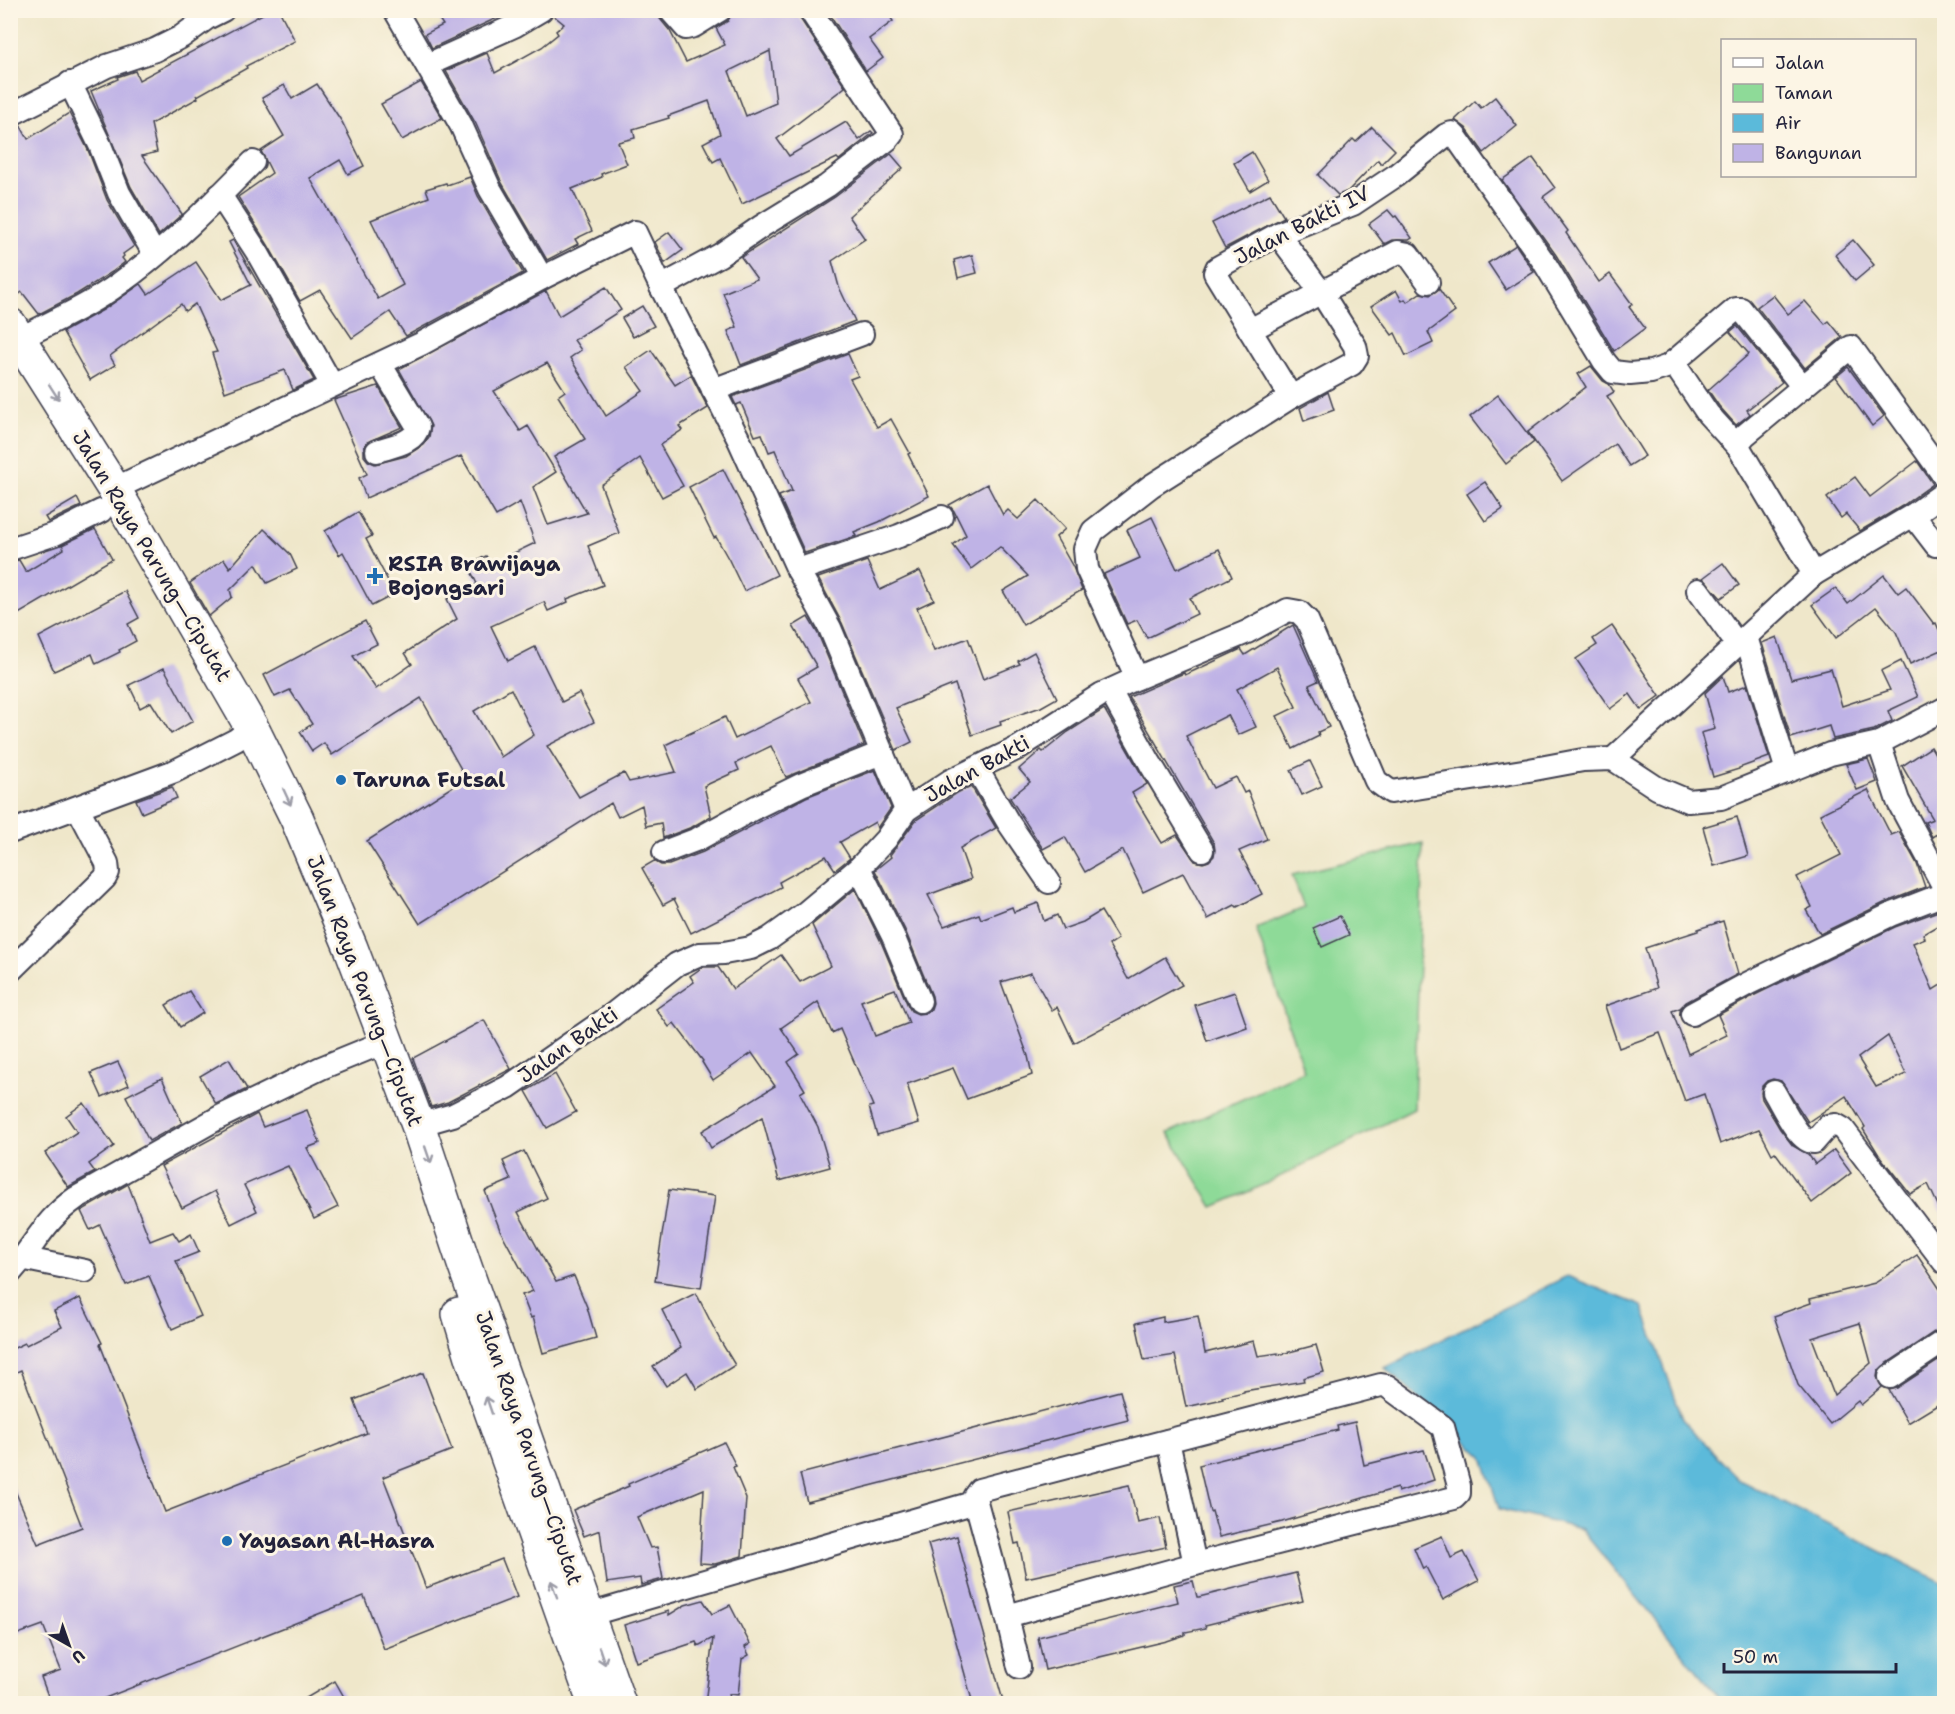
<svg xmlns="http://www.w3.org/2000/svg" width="1955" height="1714" viewBox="0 0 1955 1714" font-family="'Shantell Sans',sans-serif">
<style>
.green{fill:#8eda98;stroke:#587e6a;stroke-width:1.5}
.water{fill:#5bbada;stroke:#3e6e8a;stroke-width:1.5}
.building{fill:#bfb3e6;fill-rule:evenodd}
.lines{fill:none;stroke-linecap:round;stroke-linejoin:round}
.minor-casing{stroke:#414050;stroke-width:26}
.highway-casing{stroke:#414050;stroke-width:36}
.minor{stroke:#fff;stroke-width:22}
.highway{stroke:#fff;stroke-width:33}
.oneway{stroke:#9c9ca7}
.poi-dot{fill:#1f6fb2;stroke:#fcf5e5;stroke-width:2}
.labels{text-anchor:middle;stroke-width:6;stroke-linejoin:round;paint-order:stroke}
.street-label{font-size:21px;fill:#22223b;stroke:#fcf5e5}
.poi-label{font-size:21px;font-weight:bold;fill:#22223b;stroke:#fcf5e5;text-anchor:start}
</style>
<rect width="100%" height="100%" fill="#fcf5e5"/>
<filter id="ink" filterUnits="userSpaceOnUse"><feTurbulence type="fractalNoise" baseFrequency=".0167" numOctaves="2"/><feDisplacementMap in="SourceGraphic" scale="12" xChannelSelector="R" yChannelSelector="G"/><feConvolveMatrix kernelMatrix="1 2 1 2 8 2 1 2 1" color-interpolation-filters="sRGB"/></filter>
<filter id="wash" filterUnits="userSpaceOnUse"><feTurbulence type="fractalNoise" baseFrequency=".008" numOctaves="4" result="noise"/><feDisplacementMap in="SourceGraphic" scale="24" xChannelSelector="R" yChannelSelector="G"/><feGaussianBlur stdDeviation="1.35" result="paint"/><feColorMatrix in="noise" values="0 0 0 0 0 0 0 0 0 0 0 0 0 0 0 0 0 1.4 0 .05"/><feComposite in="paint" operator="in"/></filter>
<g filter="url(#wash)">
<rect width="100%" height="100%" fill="#efe7ca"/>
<polygon class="green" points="1423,843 1414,1109 1257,1188 1213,1207 1168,1133 1304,1071 1256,928 1304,908 1292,875"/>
<polygon class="water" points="1567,1276 1642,1306 1683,1419 1739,1480 1944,1583 1944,1703 1716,1703 1717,1695 1581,1529 1499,1509 1483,1457 1385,1368"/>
<g id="blocks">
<g class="building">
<polygon points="270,10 279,10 295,41 246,66 247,68 197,96 198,98 151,124 157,152 142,156 182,214 159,235 131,187 91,91 118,79 117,77 135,71 139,80"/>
<polygon points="433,10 514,10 432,48 425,34 443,25"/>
<path d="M554,10H657L660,19L670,31L686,62L725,45L716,28L728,21L733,10H797L799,17L845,87L777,139L789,156L846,122L859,140L871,131L873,133L839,160L837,158L742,204L720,158L713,162L703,143L720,134L709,101L668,116L669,118L633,129L635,138L618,142L627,164L601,174L602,177L572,189L592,231L575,239L578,244L547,260L502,183L476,124L446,71L487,53L495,73L542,47L558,34L556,31L564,24L553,15ZM770,51L776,103L746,116L729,71Z"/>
<polygon points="827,10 885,10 893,21 869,39 883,58 866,71"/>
<polygon points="421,82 442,118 402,140 381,104"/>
<polygon points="317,84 342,122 364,166 348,174 340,160 310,178 378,299 403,285 371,220 429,197 426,189 446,183 447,185 470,177 478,196 523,273 406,336 390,312 352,338 320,290 300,301 268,245 238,197 272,173 261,151 284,136 262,98 284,85 292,99"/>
<polygon points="1495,97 1517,126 1484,153 1466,128 1455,120 1475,101 1481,108"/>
<polygon points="69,113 88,150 107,200 134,246 123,254 124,256 122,258 125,262 112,272 77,294 39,314 22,292 10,301 10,128 20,125 28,139"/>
<polygon points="1372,127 1395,150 1381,164 1378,160 1348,191 1338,195 1318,175 1353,139 1356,142"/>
<polygon points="1252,152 1268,180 1250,191 1234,163"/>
<polygon points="891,154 903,168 849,216 865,239 832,261 839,287 855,321 741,365 728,331 737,327 723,293 757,279 741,257 835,197"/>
<polygon points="1533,158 1555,188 1543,197 1568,231 1566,233 1599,282 1610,274 1632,304 1629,307 1645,328 1614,351 1556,255 1502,180"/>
<polygon points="1270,194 1284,217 1225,248 1212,223"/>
<polygon points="1388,210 1394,217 1396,216 1412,238 1409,240 1392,240 1384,244 1369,224"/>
<polygon points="669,232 683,250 665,263 655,242"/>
<polygon points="233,240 314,380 293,390 285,370 225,392 212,353 217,352 195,304 185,311 181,304 110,356 115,365 90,380 63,332 103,310 141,284 148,294 196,262 221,300 251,285 229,242"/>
<polygon points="1853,240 1874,265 1855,281 1835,255"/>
<polygon points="1516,245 1534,272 1506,290 1488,263"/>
<polygon points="972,255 977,273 958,278 954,260"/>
<path d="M606,287L621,310L574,340L581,350L570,358L606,416L643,391L626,367L651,350L675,385L691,375L708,408L679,426L682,430L660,445L683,486L662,497L640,458L601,485L619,533L588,546L603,585L567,599L568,602L548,611L544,602L491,626L508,661L535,647L562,702L579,693L594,722L547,746L579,797L624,773L629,782L676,772L665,745L725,717L735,739L811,702L798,678L817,667L793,626L808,617L818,634L864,745L786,777L771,746L736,763L739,770L704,786L711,816L692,827L663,838L661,823L646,826L642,805L618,817L611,803L420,924L367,841L466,778L421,698L332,755L324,743L312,751L300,732L312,724L290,690L275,697L264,675L365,621L377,644L353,656L376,689L412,664L405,653L457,619L447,599L477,584L468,565L486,556L491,564L535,543L520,502L496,516L461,456L366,498L359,478L367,474L334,400L378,386L402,427L367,442L364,448V456L368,461L375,464L406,456L423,445L429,437L431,426L399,369L546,291L559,316ZM547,363L565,391L558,396L585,439L554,457L587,513L548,525L533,487L556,472L528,426L520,431L494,391ZM511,689L534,735L501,757L474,711Z"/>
<polygon points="1439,289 1455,312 1428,332 1433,343 1406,356 1395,333 1392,335 1371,306 1396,290 1402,301 1405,299 1407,302 1420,293 1430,295"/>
<polygon points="1773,295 1788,314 1805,301 1825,324 1829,321 1842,337 1805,368 1757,307"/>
<polygon points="642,306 654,326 633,337 622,318"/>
<polygon points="1737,326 1782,382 1747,410 1750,414 1736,425 1719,406 1708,390 1749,354 1730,332"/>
<polygon points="848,354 858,376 850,379 877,427 891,419 910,453 908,454 929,496 879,522 854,532 856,536 805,553 779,496 792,491 775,450 769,452 762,434 755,436 741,403 736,405 732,397"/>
<polygon points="1591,366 1603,381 1609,384 1614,392 1607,396 1645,456 1629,466 1615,444 1562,481 1528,432 1586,387 1578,374"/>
<polygon points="1848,367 1884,416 1872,426 1836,377"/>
<polygon points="1328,392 1334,410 1304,421 1300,408"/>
<polygon points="1498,395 1534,442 1506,464 1470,417"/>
<polygon points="1917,461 1933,484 1902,506 1860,531 1846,514 1841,518 1827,498 1855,477 1870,497"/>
<polygon points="723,469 777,575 744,591 729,560 716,537 714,538 689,487"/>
<polygon points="1485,482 1503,509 1485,521 1467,494"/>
<polygon points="987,484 1003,515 1008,510 1018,519 1038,500 1065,529 1056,537 1073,567 1082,590 1023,625 1003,591 1028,576 1000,547 971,569 953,545 966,535 954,511 949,505"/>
<polygon points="77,498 81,506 48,522 45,517"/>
<polygon points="358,512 372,536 366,539 395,594 372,606 343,552 339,555 325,531"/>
<polygon points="1152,517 1177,569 1219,549 1232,577 1190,598 1197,614 1147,638 1137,620 1127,624 1104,574 1140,558 1127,530"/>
<polygon points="95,529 112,559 10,619 10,562 19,560 26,572 64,549 62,545"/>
<polygon points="264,529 290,554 297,569 267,583 256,564 230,590 232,597 209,616 190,583 224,559 230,568"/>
<polygon points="867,561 880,590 920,571 934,600 917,608 934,651 968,638 983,679 1020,664 1018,661 1034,652 1057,698 1041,707 1000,721 1001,725 972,735 955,684 896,708 912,742 896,750 842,623 818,578"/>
<polygon points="1723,563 1739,585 1721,598 1703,578"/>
<polygon points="1884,575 1898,593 1906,587 1934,624 1936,623 1944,642 1944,649 1910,664 1896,632 1876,607 1836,638 1812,605 1836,588 1848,604"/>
<polygon points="125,591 139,618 128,624 136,641 119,650 120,652 96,664 92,654 54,671 39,637"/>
<polygon points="1293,625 1318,681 1309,685 1329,727 1318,732 1319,736 1293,749 1277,716 1296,707 1277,667 1237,689 1256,727 1238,735 1228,715 1186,736 1213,788 1236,777 1244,793 1248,791 1267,839 1239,851 1262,894 1237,907 1235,905 1208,919 1183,873 1143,892 1123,850 1085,872 1065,837 1043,849 1010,798 1030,782 1019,769 1041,750 1043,752 1068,732 1104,709 1147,784 1132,793 1162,843 1177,835 1195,861 1203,863 1209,861 1214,856 1215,850 1214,843 1129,697 1184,673 1185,675 1241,649 1245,655"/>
<polygon points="1612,626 1660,696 1641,710 1630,694 1610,709 1576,659 1597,645 1593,639"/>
<polygon points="1777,637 1791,679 1831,669 1842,706 1890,690 1881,671 1901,661 1918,697 1888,711 1892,721 1874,730 1833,739 1829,726 1791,738 1762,643"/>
<polygon points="164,668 193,721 171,734 151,702 140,708 129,685"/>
<polygon points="1723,676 1728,692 1747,685 1769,757 1739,768 1739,769 1713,777 1701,733 1715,729 1705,693"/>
<polygon points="1931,747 1944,769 1944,840 1940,832 1932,837 1925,822 1933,819 1902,766"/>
<polygon points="1868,759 1877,782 1857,790 1846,764"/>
<polygon points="1310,761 1322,786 1302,795 1291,770"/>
<polygon points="875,770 891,808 877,828 875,822 840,842 850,858 835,870 826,856 779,882 781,887 691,933 674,899 663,905 642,868 654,861 661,865 669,865 703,852 806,797"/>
<path d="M971,786L996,828L960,848L971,879L928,895L944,926L979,914L981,919L1012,907L1014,912L1038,903L1044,921L1057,915L1063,929L1083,922L1101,911L1118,939L1109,945L1128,979L1165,957L1182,985L1074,1043L1057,1007L1052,1010L1031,973L1001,982L1028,1056L1032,1075L967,1099L953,1068L907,1084L919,1123L877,1135L869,1107L873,1106L840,1029L832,1033L818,1002L781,1028L799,1054L788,1062L805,1090L800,1093L818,1127L830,1167L779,1181L762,1117L711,1148L702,1131L775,1086L752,1053L713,1080L702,1062L703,1061L674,1023L669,1027L656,1009L694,982L690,976L703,967H718L733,989L781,955L800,982L831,966L812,925L855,889L881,942L908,1006L911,1011L918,1014L926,1013L931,1009L933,1003L932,996L905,930L875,870L891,857L890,855L916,820L957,793ZM895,989L909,1023L875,1036L861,1001Z"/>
<polygon points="172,787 177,798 142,813 136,800"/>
<polygon points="1868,790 1891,835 1899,832 1917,864 1925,887 1884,903 1820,934 1806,910 1812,907 1797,877 1841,855 1820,814"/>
<polygon points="1737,817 1748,856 1714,866 1703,827"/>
<path d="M1941,910L1944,916V922L1923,934L1925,938L1913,943L1933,990L1944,983V1218L1928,1184L1910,1194L1879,1155L1863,1129L1865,1127L1846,1096L1808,1122L1781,1081L1773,1079L1767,1081L1762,1086L1761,1093L1762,1099L1780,1129L1793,1146L1808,1154L1815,1164L1834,1150L1851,1173L1812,1203L1775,1152L1772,1154L1759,1129L1720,1144L1704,1094L1685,1101L1660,1033L1619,1048L1605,1006L1657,988L1645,948L1698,931V929L1723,921L1738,974L1686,1002L1680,1008L1672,1011L1688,1054L1727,1035L1718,1015L1755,995L1895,927ZM1888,1036L1906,1074L1876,1087L1858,1058Z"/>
<polygon points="1340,916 1349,935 1322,947 1313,928"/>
<polygon points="189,991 203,1013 180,1027 166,1005"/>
<polygon points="1235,992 1247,1027 1207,1041 1195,1005"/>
<polygon points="484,1020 511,1069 448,1102 431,1107 413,1058"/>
<polygon points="229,1059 247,1089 216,1104 200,1076"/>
<polygon points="118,1062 129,1085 102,1097 91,1073"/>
<polygon points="555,1074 576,1112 547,1128 526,1091"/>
<polygon points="162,1078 182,1123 149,1141 126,1096"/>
<polygon points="84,1103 114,1146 89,1164 95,1172 68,1187 45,1153 77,1132 66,1116"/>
<polygon points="307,1110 320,1143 307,1148 338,1207 314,1219 288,1166 244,1185 257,1211 231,1224 215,1191 182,1208 161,1166 257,1114 263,1127"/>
<polygon points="524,1151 547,1198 518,1212 556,1282 574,1276 587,1307 596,1338 543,1353 533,1317 531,1318 522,1295 533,1291 500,1230 485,1191 511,1180 503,1161"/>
<polygon points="128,1184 150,1241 173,1232 179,1241 191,1234 199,1252 176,1261 201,1316 172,1329 149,1276 126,1285 100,1225 90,1230 81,1211"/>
<polygon points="669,1190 715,1196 701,1288 655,1281"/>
<path d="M1917,1255L1944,1295V1328L1937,1330L1883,1366L1878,1371L1877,1377L1882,1387L1861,1405L1858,1401L1830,1424L1798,1385L1774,1316L1811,1303L1810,1299L1875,1283ZM1860,1323L1871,1363L1834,1395L1812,1338Z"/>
<polygon points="696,1293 721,1342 735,1365 697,1389 687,1372 666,1386 653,1366 681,1348 662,1310"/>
<polygon points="80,1298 102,1343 100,1344 165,1512 367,1433 354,1400 423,1373 452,1450 383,1477 426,1588 502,1559 517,1597 384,1649 364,1596 90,1704 51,1704 41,1677 61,1670 43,1625 10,1637 10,1479 38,1544 82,1527 21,1370 10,1375 10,1350 25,1343 26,1345 62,1327 54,1311"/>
<polygon points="1198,1316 1205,1353 1254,1341 1258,1356 1278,1353 1278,1355 1316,1345 1324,1372 1303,1378 1304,1381 1244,1391 1244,1392 1222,1397 1223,1399 1186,1407 1175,1355 1144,1360 1136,1323 1163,1317 1163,1322"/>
<polygon points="1944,1357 1944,1401 1908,1423 1889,1390 1897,1388"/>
<polygon points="1120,1391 1128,1420 807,1502 800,1474"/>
<polygon points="1355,1422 1364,1465 1424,1450 1434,1480 1398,1492 1397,1488 1282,1522 1219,1537 1212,1511 1210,1512 1199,1465 1338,1430 1337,1426"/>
<polygon points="724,1442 736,1466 733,1467 746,1498 742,1556 715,1564 700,1563 704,1489 637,1517 650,1548 657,1547 663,1579 641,1585 640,1578 607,1583 600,1530 584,1536 573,1510 629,1486 628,1484"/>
<polygon points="1129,1485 1138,1523 1160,1518 1166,1547 1026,1578 1019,1543 1015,1544 1008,1512"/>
<polygon points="957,1536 963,1560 1004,1704 973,1704 955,1638 928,1544"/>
<polygon points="1442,1536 1451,1558 1464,1552 1479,1581 1443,1600 1426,1567 1423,1569 1414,1548"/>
<polygon points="1296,1573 1303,1601 1205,1625 1206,1628 1185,1632 1185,1635 1167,1641 1045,1670 1038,1637 1178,1602 1174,1585 1193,1581 1197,1597 1199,1597"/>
<polygon points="703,1600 712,1614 730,1605 750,1644 745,1647 749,1655 742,1659 738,1695 729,1694 731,1704 705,1704 713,1638 698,1646 696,1642 636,1662 624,1625 669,1611 669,1615 685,1605"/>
<polygon points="335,1681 348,1704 296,1704"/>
</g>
</g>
</g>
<g filter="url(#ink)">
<use href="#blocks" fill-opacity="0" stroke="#414050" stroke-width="1.5"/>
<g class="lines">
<g class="minor-casing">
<g id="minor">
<polyline points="395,10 461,125 490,189 542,278"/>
<polyline points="670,10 686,28 694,26 720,10"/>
<polyline points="810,10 892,134 888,139 827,186 762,226 720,255 661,287 739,440 798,570 830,628 906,810"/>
<polyline points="427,65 514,26 541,10"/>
<polyline points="70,83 100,145 119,193 155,255"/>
<polyline points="10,115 107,66 155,50 181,37 207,18 223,10"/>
<polyline points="220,195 257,252 332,385"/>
<polyline points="1278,234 1321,292 1355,346 1357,356 1352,364 1291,397"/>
<polyline points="1250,330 1398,252 1408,254 1428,282"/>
<path d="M19,339C53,321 89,306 120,283C169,248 211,205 253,162"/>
<polyline points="1673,362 1708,414 1739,448"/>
<polyline points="713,390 862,334"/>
<path d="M377,451C391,446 415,443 418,427L380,364"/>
<polyline points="114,489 421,344 542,278 635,232 661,287"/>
<polyline points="1913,515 1936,545"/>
<polyline points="10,549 55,534 101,511"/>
<polyline points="798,570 899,536 942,517"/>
<polyline points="1814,574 1913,515 1944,493"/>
<polyline points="1698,590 1737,644"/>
<polyline points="1746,637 1787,771"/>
<polyline points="1137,678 1087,569 1085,549 1093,531 1151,486 1291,397 1215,273 1217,268 1278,234 1353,204 1395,176 1446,135 1452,133 1456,137 1544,262 1604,361 1613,372 1630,374 1651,372 1669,366 1736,309 1741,309 1803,387"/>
<polyline points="1110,691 1150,763 1202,850"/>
<polyline points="1879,743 1898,801 1944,887"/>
<polyline points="1613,759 1814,574 1739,448 1740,441 1745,435 1851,347 1944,476"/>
<polyline points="977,769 1008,822 1049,882"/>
<polyline points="10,832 175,771 236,740 252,728"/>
<polyline points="664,852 698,839 756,807 801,785 871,757 883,754"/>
<polyline points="859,868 893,936 920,1001"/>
<polyline points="10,971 105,878 108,872 107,863 78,808"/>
<polyline points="1692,1014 1749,983 1890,915 1944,894"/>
<path d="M1774,1092C1782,1105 1799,1143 1814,1142L1828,1126L1836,1125L1843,1129L1944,1262"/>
<polyline points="418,1125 453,1115 508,1087 612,1015 677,964 700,954 724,953 751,948 769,939 804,914 859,868 886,839 906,810 950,781 1018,748 1102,694 1137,678 1247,632 1288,610 1299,612 1307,620 1376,781 1391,792 1529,770 1583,760 1613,759 1657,788 1688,801 1721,798 1830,754 1879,743 1944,709"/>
<polyline points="21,1258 85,1271"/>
<path d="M10,1273C35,1246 43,1221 76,1198L220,1117L321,1068L370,1048"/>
<polyline points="1890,1377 1944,1341"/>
<polyline points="1168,1441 1195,1564"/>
<polyline points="588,1615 976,1502 974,1497 979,1490 1381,1385 1387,1386 1443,1427 1459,1486 1459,1493 1454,1498 1195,1564 1007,1616 976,1502"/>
<polyline points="1007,1616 1019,1667"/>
</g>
</g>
<g class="highway-casing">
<g id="highway">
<polyline points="10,325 114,489 252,728 297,819 351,948 418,1125 464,1264 619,1704"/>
<polyline points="459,1314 473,1360 590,1691"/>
</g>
</g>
<use href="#minor" class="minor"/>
<use href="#highway" class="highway"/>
</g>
<defs><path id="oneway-shaft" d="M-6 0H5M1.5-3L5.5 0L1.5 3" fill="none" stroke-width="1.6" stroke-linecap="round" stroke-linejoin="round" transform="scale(1.5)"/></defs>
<g class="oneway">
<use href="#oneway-shaft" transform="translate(54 392) rotate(57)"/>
<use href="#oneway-shaft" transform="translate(287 797) rotate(65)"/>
<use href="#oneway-shaft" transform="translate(428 1155) rotate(71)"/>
<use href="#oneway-shaft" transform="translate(489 1405) rotate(-109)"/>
<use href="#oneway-shaft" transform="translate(554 1589) rotate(-110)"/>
<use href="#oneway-shaft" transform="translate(602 1656) rotate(71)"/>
</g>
</g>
<g class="poi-dot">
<path d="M372 567h6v6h6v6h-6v6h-6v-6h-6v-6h6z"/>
<circle cx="341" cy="780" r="6"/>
<circle cx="227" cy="1541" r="6"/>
</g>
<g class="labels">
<g class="street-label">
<text transform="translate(1302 225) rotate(-27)" y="7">Jalan Bakti IV</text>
<text transform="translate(152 556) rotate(59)" y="7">Jalan Raya Parung—Ciputat</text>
<text transform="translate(977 769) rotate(-29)" y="7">Jalan Bakti</text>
<text transform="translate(365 991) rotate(69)" y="7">Jalan Raya Parung—Ciputat</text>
<text transform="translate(568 1045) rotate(-35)" y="7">Jalan Bakti</text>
<text transform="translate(529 1448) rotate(71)" y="7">Jalan Raya Parung—Ciputat</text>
</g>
<g class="poi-label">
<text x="388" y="571">RSIA Brawijaya<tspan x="388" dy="24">Bojongsari</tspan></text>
<text x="353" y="787">Taruna Futsal</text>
<text x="239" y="1548">Yayasan Al-Hasra</text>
</g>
</g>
<rect width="1955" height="1714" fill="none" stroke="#fcf5e5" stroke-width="36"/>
<rect x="1721" y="39" width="195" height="138" fill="#fcf5e5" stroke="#a5a1a1" stroke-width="1.5"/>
<rect x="1733" y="58" width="30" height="9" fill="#ffffff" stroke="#a5a1a1" stroke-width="1.5"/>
<text x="1775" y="69" font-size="18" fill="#22223b">Jalan</text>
<rect x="1733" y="84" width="30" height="18" fill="#8eda98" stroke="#a5a1a1" stroke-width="1.5"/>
<text x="1775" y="99" font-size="18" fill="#22223b">Taman</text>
<rect x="1733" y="114" width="30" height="18" fill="#5bbada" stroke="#a5a1a1" stroke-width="1.5"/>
<text x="1775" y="129" font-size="18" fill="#22223b">Air</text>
<rect x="1733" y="144" width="30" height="18" fill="#bfb3e6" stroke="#a5a1a1" stroke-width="1.5"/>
<text x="1775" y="159" font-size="18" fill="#22223b">Bangunan</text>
<g transform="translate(69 1645) rotate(140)" stroke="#fcf5e5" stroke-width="4.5" paint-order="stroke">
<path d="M0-4.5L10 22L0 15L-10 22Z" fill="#22223b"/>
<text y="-9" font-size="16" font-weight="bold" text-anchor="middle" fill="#22223b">U</text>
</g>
<path d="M1724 1663v9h172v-9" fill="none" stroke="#22223b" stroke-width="3"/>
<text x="1733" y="1663" font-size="18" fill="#22223b" stroke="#fcf5e5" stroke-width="4.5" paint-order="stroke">50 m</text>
</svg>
